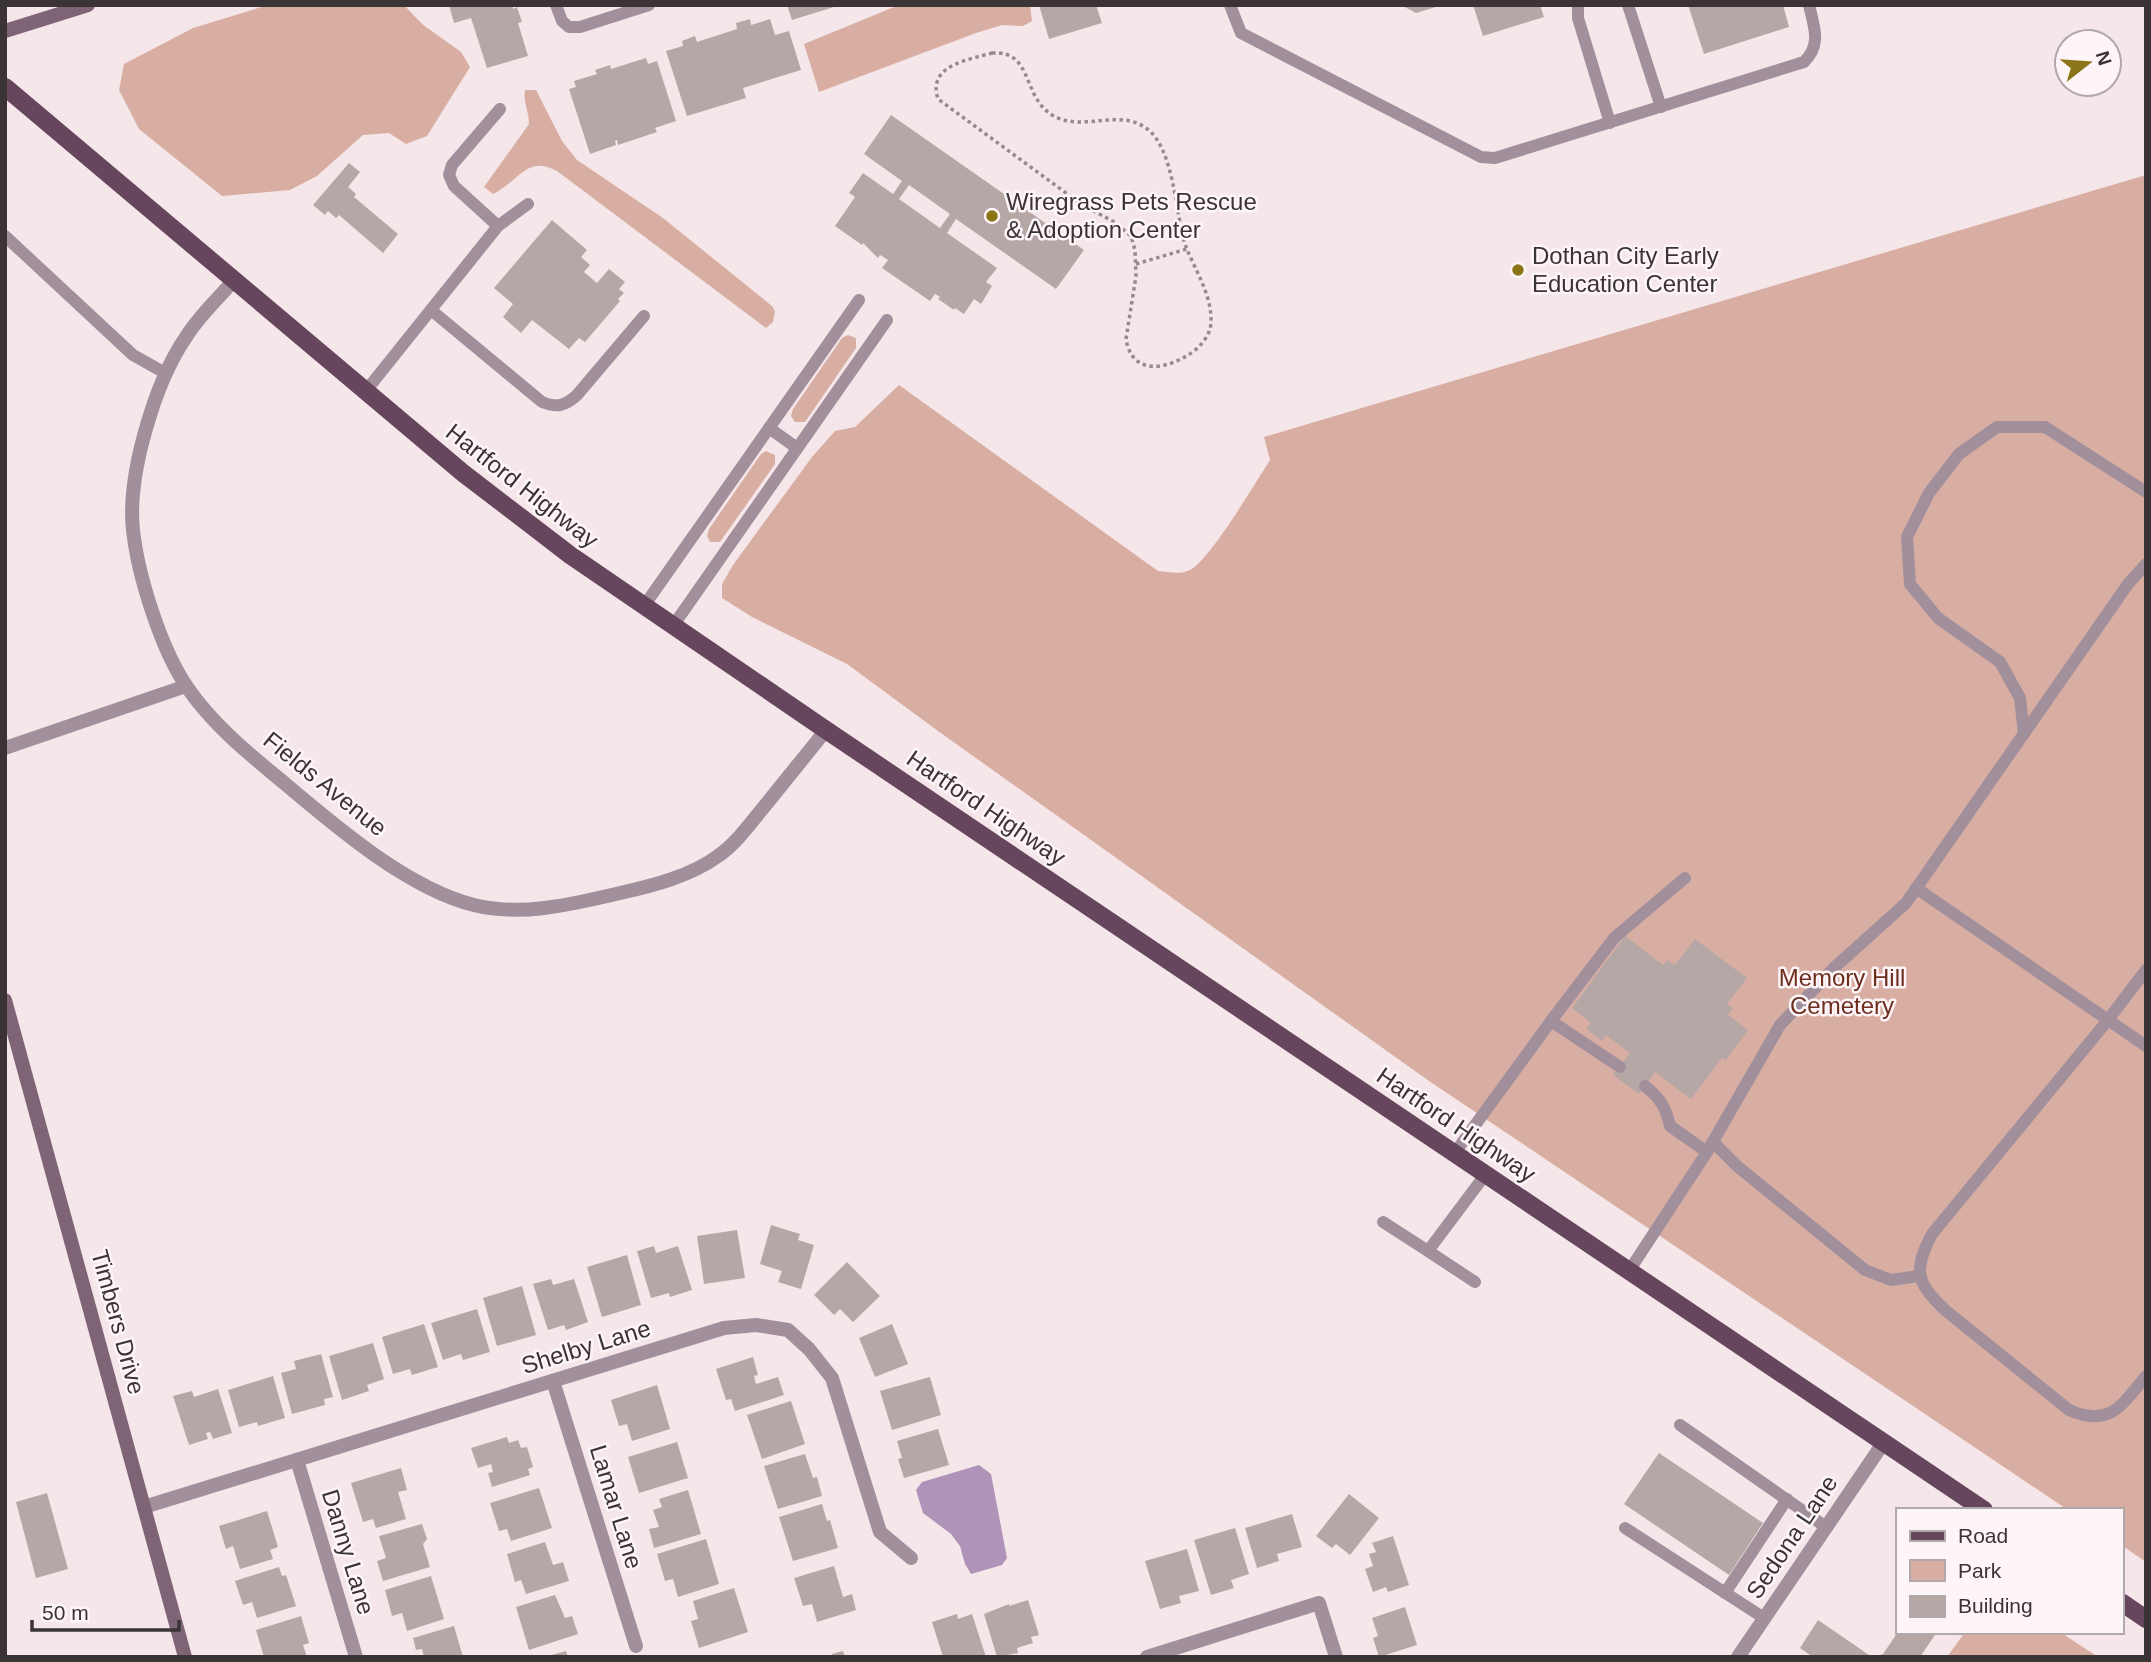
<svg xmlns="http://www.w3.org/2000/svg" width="2151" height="1662" viewBox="0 0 2151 1662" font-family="Helvetica,sans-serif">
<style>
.green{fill:#d9aea2}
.water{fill:#b093b8}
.building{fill:#b6a7a7;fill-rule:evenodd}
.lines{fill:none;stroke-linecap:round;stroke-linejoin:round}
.path{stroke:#958b8e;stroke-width:3.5;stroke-dasharray:3.5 3.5;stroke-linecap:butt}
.lane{stroke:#a28f9c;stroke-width:12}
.street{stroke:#a28f9c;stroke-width:14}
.secondary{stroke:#7f6476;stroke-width:14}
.primary{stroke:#65465c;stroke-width:18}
.poi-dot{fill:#8c7519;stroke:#fef5f8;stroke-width:2.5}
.labels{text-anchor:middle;stroke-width:5;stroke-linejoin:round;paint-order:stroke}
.poi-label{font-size:24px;fill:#3a3436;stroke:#fef5f8;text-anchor:start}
.street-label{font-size:24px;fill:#3a3436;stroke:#fef5f8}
.park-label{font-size:24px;fill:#6d2e1e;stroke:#fef5f8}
</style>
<rect width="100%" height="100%" fill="#f5e6ea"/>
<g class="green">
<polygon points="268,5 404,5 422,24 461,52 470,67 427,136 406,144 389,133 363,135 317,176 290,190 222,196 139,129 119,90 124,64 193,28"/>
<polygon points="899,5 1030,5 1032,21 1023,26 1002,25 976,33 819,92 804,44"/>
<path d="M525,90H536L562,141L577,160L663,218L772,306L775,311L773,322L766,328L557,171C526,154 519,182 493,194L484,187L529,124C529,111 523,103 525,90Z"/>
<path d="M2146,175V1562L2121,1545V1510H2068L1429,1081L938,731L847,664L752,617L722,598V584L733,565L812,457L835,431L855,427L899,385L1158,571C1169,572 1179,575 1190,570C1210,560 1255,483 1270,460L1264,437Z"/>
<polygon points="848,335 856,338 856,348 805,422 795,422 791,416 793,409 842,338"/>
<polygon points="766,451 775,455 775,464 720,542 710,542 707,536 709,529 761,454"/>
<polygon points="1965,1632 2060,1632 2098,1657 1947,1657"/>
</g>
<polygon class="water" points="979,1465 991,1474 1007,1558 1002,1565 971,1574 965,1564 960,1546 951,1534 923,1513 916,1490 922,1482"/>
<g class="building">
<polygon points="449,5 512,5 513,9 517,7 522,22 518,23 528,56 487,68 471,18 454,23"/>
<polygon points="787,5 837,5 837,6 792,20"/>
<polygon points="1039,5 1096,5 1102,23 1049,39"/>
<polygon points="1401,5 1439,5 1439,6 1416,13"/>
<polygon points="1473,5 1540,5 1544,17 1483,36"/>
<polygon points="1688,5 1783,5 1789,27 1704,54"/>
<polygon points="750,19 751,25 770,19 775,35 789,31 801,70 743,88 746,98 687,116 666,51 683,46 682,41 695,36 697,42 737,29 736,23"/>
<polygon points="646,58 648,64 657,61 676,121 655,128 657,132 618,145 617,140 615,141 616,145 590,154 569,89 576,87 574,81 597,74 595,70 610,65 611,69"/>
<path d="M891,115L1084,250L1056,289L956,219L947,233L997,268L986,282L992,286L981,304L974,299L964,314L955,308L954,310L938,299L940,297L935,294L930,301L882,268L888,260L880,255L878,258L863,243L862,245L835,226L855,197L849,193L863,173L893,194L902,181L864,154ZM909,185L950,214L940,228L899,199Z"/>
<polygon points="349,163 360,172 348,187 356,194 354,197 398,234 383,253 339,215 336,218 328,211 325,215 313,205"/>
<polygon points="552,220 587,250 581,257 590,265 584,272 597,283 609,269 625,282 619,289 624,293 618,299 620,301 585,342 579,338 569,349 532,320 521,333 503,317 513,304 494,288"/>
<polygon points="1625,936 1663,965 1668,960 1675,965 1695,939 1747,978 1727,1004 1733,1008 1728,1015 1748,1030 1726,1060 1722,1058 1691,1099 1655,1072 1639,1094 1613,1075 1630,1053 1606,1035 1602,1041 1586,1029 1591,1023 1572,1008"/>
<polygon points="771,1225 800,1234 798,1240 814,1245 801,1289 778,1282 782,1271 760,1264"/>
<polygon points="737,1230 745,1278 704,1284 697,1236"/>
<polygon points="654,1246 656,1253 678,1246 692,1290 670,1297 669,1293 651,1298 637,1251"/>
<polygon points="627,1255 641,1305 602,1317 587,1267"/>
<polygon points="847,1262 880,1296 853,1322 840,1309 834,1315 814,1295"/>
<polygon points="551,1279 553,1285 574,1279 588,1322 566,1330 564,1325 548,1330 533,1284"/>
<polygon points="522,1286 536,1335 497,1346 483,1298"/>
<polygon points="477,1309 490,1352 463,1360 461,1354 443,1360 431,1323"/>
<polygon points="424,1324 438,1367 412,1375 410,1369 393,1374 382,1337"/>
<polygon points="892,1324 908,1364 875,1377 859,1338"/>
<polygon points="373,1343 384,1379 367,1385 369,1391 342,1400 329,1356"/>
<polygon points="321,1354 333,1397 324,1399 325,1405 292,1414 281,1373 296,1369 294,1361"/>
<polygon points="753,1357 758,1375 754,1376 756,1384 778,1377 784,1395 735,1411 731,1399 726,1400 716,1369"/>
<polygon points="273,1376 285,1418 258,1426 257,1422 239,1427 228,1390"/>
<polygon points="930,1377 941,1415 892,1430 880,1391"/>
<polygon points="657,1385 670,1429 632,1441 627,1424 619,1426 611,1400"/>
<polygon points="218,1389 232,1433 213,1439 210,1432 206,1433 208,1439 189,1445 173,1396 192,1391 194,1397"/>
<polygon points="791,1401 805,1444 762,1459 747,1415"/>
<polygon points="938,1429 949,1465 904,1478 898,1459 902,1458 897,1441"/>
<polygon points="507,1437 509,1443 518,1440 521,1448 527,1447 533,1467 528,1469 530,1475 492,1487 488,1473 493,1472 491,1464 478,1468 471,1448"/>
<polygon points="677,1442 688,1478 639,1493 628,1457"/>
<polygon points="1659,1453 1763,1523 1729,1575 1624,1504"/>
<polygon points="805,1454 813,1478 817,1477 822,1496 778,1509 764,1466"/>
<polygon points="401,1468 407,1490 398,1492 406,1519 376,1528 373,1519 363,1522 351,1483"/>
<polygon points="539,1488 552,1528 511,1541 507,1529 499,1531 490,1503"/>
<polygon points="688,1490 701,1534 654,1548 649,1529 659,1527 653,1510 662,1507 659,1499"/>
<polygon points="47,1493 68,1569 36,1578 16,1502"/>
<polygon points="1349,1494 1379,1518 1350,1555 1336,1544 1332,1548 1316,1536"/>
<polygon points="822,1504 827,1521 830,1520 838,1548 793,1561 779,1517"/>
<polygon points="267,1511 278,1547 270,1550 273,1559 240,1569 233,1546 226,1549 219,1526"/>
<polygon points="1292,1514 1302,1547 1277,1554 1279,1561 1257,1568 1245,1528"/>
<polygon points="422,1524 427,1539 423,1544 430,1567 383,1581 377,1561 386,1558 379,1536"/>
<polygon points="1235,1528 1249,1574 1231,1580 1234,1588 1211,1595 1194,1540"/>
<polygon points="1393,1536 1409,1585 1388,1592 1386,1587 1373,1592 1365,1569 1373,1566 1369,1554 1376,1552 1372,1543"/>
<polygon points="706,1539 719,1584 678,1597 673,1579 665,1581 657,1554"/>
<polygon points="545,1542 553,1565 563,1562 569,1581 526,1594 521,1580 515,1582 507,1554"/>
<polygon points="1187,1549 1199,1591 1179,1596 1181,1603 1160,1609 1145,1561"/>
<polygon points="834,1566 843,1597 852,1594 856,1610 817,1622 812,1604 803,1606 794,1578"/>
<polygon points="279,1567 282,1576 286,1575 296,1606 257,1618 252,1602 243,1605 235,1581"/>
<polygon points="431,1576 444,1619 407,1631 402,1613 392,1616 385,1590"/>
<polygon points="734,1588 748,1632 699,1648 691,1621 698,1619 693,1601"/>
<polygon points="555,1595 565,1618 572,1616 578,1634 529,1650 516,1607"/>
<polygon points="1028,1600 1039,1635 1031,1637 1033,1643 1017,1648 1018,1653 997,1657 984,1614 1009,1604 1009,1606"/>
<polygon points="1405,1607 1417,1645 1379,1657 1373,1638 1378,1636 1372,1618"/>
<polygon points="957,1614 958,1619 972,1614 986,1657 943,1657 932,1622"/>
<polygon points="301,1616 309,1643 303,1645 307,1657 264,1657 256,1630"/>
<polygon points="1818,1620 1872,1657 1813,1657 1800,1648"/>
<polygon points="454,1626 463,1657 424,1657 422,1649 416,1650 413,1638"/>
<polygon points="1898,1632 1937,1632 1920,1657 1875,1657 1883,1654"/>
<polygon points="566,1651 568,1657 549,1657 548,1656"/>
<polygon points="843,1651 845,1657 833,1657 832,1654"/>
</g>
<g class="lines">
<g class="path">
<path d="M992,53C1036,50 1020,102 1058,118C1087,130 1119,109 1146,128C1175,148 1175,216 1186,247C1195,270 1212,295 1211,322C1211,335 1199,349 1188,355C1164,370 1132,375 1126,339L1136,276L1135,250L1131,236L1114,222L1081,204L938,99C927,65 968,60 992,53Z"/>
<polyline points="1136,264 1187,249"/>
</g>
<g class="lane">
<polyline points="556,5 562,21 569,27 580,27 649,5"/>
<path d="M1230,5L1241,33L1481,157L1495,158L1804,62C1822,44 1814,27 1809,5"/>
<polyline points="1578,5 1578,18 1610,123"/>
<polyline points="1628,5 1661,107"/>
<polyline points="498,226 454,186 449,175 452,165 500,109"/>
<polyline points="5,236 133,355 165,373"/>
<path d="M431,310L542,402C557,408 565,406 577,395L644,316"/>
<polyline points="365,392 498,226 528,204"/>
<polyline points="769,428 797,448"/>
<polyline points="644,606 859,300"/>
<polyline points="673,626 887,320"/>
<polyline points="2024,734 2020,698 2000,662 1938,618 1910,584 1907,537 1929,493 1959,454 1997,427 2045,427 2146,492"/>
<polyline points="1916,888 2146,1046"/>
<path d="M2146,970L2108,1020L1932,1234C1913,1270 1916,1283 1945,1310L2069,1410C2110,1428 2122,1405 2146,1376"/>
<polyline points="1551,1021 1615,937 1685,878"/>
<polyline points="1713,1142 1737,1166 1865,1270 1891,1280 1919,1276"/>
<polyline points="1707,1152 1780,1025 1835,967 1906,903 2128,584 2146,564"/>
<polyline points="1454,1154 1551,1021 1620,1067"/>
<polyline points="1383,1222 1428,1251"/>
<path d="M1629,1271L1707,1152L1670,1126C1666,1107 1659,1097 1645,1086"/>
<polyline points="1475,1282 1428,1251 1485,1175"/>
<polyline points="1680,1425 1826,1527"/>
<polyline points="1625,1528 1764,1618"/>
<polyline points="1725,1593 1787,1499"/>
</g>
<g class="street">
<path d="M234,280C218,299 199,316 186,337C155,382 127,475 133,530C138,576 161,649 187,687C212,724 249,754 283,782C335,826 407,888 474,905C523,917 572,904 620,893C652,886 691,876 718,856C738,842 752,821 768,802C787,778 807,754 826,730"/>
<polyline points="5,748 186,686"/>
<polyline points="553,1381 636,1646"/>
<polyline points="297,1460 356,1657"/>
<polyline points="144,1507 724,1328 756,1325 788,1330 809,1349 832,1378 880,1532 911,1558"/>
<polyline points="1147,1657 1319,1603 1336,1657"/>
<polyline points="1738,1657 1884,1442"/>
</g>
<g class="secondary">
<polyline points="5,31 88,5"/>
<polyline points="5,1000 185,1657"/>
</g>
<g class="primary">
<polyline points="5,87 463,473 570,555 826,730 1984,1510"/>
<polyline points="2121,1602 2146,1619"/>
</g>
</g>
<g class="poi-dot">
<circle cx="992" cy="216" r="7"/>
<circle cx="1518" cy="270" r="7"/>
</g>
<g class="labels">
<g class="poi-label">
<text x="1006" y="210">Wiregrass Pets Rescue<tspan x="1006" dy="28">&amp; Adoption Center</tspan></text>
<text x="1532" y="264">Dothan City Early<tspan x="1532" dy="28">Education Center</tspan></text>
</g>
<g class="street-label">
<text transform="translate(522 486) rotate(38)" y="8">Hartford Highway</text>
<text transform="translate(325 784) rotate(39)" y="8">Fields Avenue</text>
<text transform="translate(986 808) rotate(34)" y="8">Hartford Highway</text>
<text transform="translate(1456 1125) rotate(34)" y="8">Hartford Highway</text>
<text transform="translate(118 1322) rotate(75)" y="8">Timbers Drive</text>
<text transform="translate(586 1347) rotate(-17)" y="8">Shelby Lane</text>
<text transform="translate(616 1507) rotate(73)" y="8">Lamar Lane</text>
<text transform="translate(1792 1537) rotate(-56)" y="8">Sedona Lane</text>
<text transform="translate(348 1552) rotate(73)" y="8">Danny Lane</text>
</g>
<g class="park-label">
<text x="1842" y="986">Memory Hill<tspan x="1842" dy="28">Cemetery</tspan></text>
</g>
</g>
<rect width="2151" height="1662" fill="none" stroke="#3a3436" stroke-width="14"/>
<rect x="1896" y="1508" width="228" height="126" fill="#fef5f8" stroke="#b0a8aa" stroke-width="2"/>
<rect x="1910" y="1531" width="35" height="10" fill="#65465c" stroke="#b0a8aa" stroke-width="2"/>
<text x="1958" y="1543" font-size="21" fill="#3a3436">Road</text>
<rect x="1910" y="1560" width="35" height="21" fill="#d9aea2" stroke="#b0a8aa" stroke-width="2"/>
<text x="1958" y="1578" font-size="21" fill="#3a3436">Park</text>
<rect x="1910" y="1596" width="35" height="21" fill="#b6a7a7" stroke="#b0a8aa" stroke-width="2"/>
<text x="1958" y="1613" font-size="21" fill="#3a3436">Building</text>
<g transform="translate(2088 63) rotate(73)"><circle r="33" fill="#fef5f8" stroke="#b0a8aa" stroke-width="2"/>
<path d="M0-5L12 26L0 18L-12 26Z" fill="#8c7519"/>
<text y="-10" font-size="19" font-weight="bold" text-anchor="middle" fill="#3a3436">N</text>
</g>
<path d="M32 1620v10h147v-10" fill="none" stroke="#3a3436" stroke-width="3.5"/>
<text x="42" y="1620" font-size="21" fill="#3a3436" stroke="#fef5f8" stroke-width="5" paint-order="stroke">50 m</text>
</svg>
